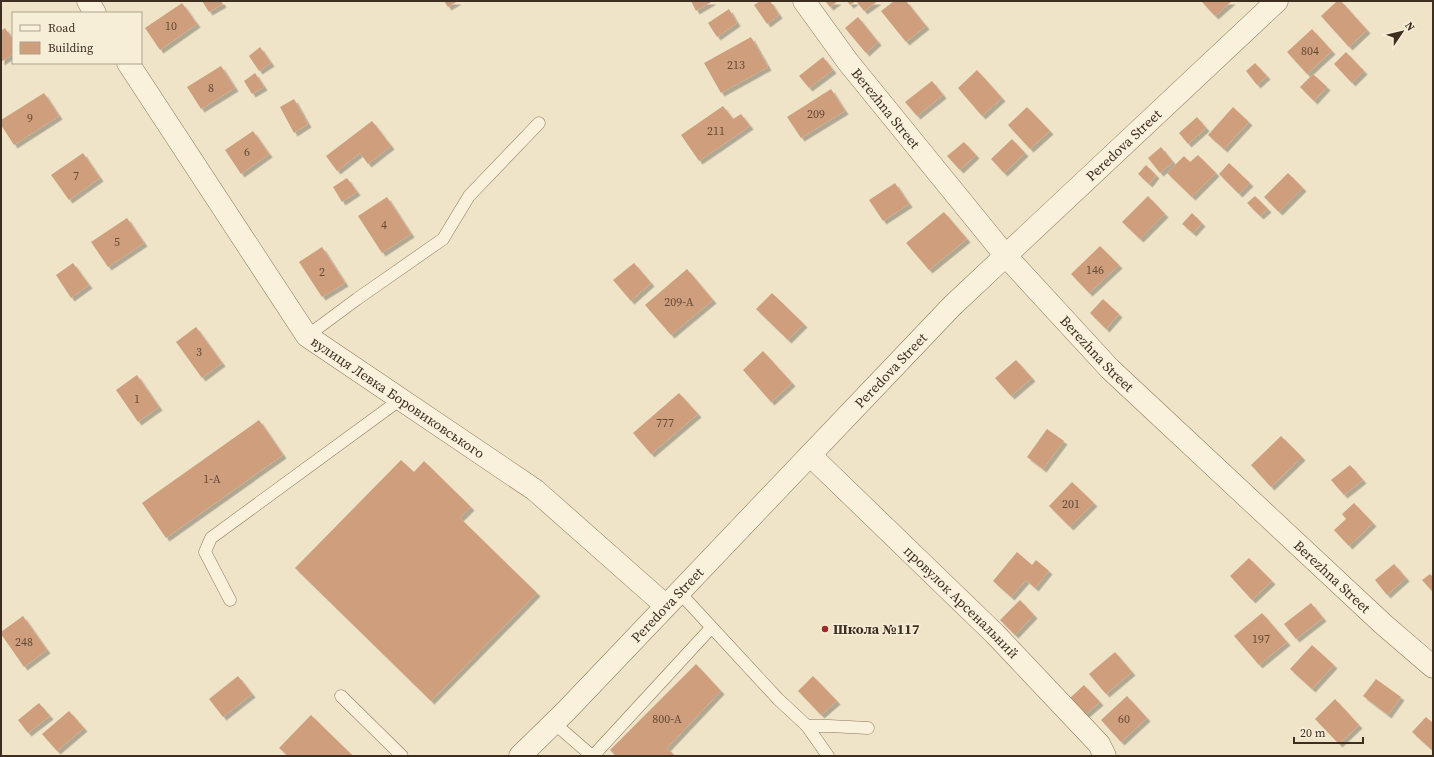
<svg xmlns="http://www.w3.org/2000/svg" width="1434" height="757" viewBox="0 0 1434 757" font-family="'Source Serif 4',serif">
<style>
.building{fill:#cf9f7d;filter:url(#shadow)}
.lines{fill:none;stroke-linecap:round;stroke-linejoin:round}
.service-casing{stroke:#8d765c;stroke-width:13}
.minor-casing{stroke:#8d765c;stroke-width:23}
.service{stroke:#faf1dc;stroke-width:12}
.minor{stroke:#faf1dc;stroke-width:22}
.poi-dot{fill:#9e2a2b;stroke:#f7eed8;stroke-width:1.5}
.labels{text-anchor:middle;stroke-width:3;stroke-linejoin:round;paint-order:stroke}
.number-label{font-size:12px;fill:#624a37}
.street-label{font-size:14px;fill:#3d2e20;stroke:#f7eed8}
.poi-label{font-size:14px;font-weight:bold;fill:#3d2e20;stroke:#f7eed8;text-anchor:start}
</style>
<defs>
<filter id="shadow"><feDropShadow dx="3.5" dy="3.5" stdDeviation="0" flood-color="#0004"/></filter>
</defs>
<rect width="100%" height="100%" fill="#f0e4c8"/>
<g class="building">
<polygon points="202,1 221,1 223,4 209,12"/>
<polygon points="444,1 458,1 448,7"/>
<polygon points="691,1 713,1 696,11"/>
<polygon points="760,1 770,1 779,15 767,24 754,5"/>
<polygon points="825,1 838,1 830,7"/>
<polygon points="847,1 878,1 864,11 856,1 850,5"/>
<polygon points="894,1 906,1 926,26 906,42 881,11"/>
<polygon points="1201,1 1232,1 1215,16"/>
<polygon points="1337,1 1341,1 1367,30 1349,47 1321,16"/>
<polygon points="182,3 197,24 160,50 145,28"/>
<polygon points="729,9 737,23 717,37 708,23"/>
<polygon points="858,17 878,42 866,53 845,28"/>
<polygon points="5,28 13,40 13,54 1,62 1,31"/>
<polygon points="1312,29 1332,51 1307,74 1287,52"/>
<polygon points="751,37 768,67 721,93 704,63"/>
<polygon points="260,47 271,63 259,71 249,56"/>
<polygon points="1346,52 1364,71 1352,83 1334,64"/>
<polygon points="823,57 833,70 809,88 799,76"/>
<polygon points="1255,63 1267,76 1257,85 1246,71"/>
<polygon points="221,66 235,88 201,109 187,87"/>
<polygon points="977,70 1002,98 982,116 958,88"/>
<polygon points="255,73 264,87 252,94 244,81"/>
<polygon points="1313,74 1327,87 1314,101 1300,87"/>
<polygon points="932,81 943,95 917,116 905,102"/>
<polygon points="831,89 845,111 801,138 787,117"/>
<polygon points="44,93 59,116 14,145 1,125 1,120"/>
<polygon points="294,99 308,124 294,133 280,107"/>
<polygon points="723,106 733,119 741,114 750,126 699,161 681,135"/>
<polygon points="1027,107 1050,131 1030,149 1008,125"/>
<polygon points="1233,107 1249,122 1224,149 1208,135"/>
<polygon points="1197,117 1206,128 1188,144 1179,133"/>
<polygon points="372,121 391,146 368,164 360,153 337,171 326,156"/>
<polygon points="253,131 269,154 241,174 225,150"/>
<polygon points="1012,139 1025,153 1004,173 991,159"/>
<polygon points="964,142 976,155 960,170 947,156"/>
<polygon points="1161,147 1173,162 1160,173 1148,158"/>
<polygon points="83,153 100,178 69,200 51,175"/>
<polygon points="1198,155 1216,173 1192,197 1167,173 1184,156 1190,162"/>
<polygon points="1229,163 1250,183 1239,194 1219,174"/>
<polygon points="1146,165 1156,175 1149,184 1138,174"/>
<polygon points="1288,173 1303,188 1279,212 1264,197"/>
<polygon points="347,178 357,192 342,202 333,187"/>
<polygon points="895,183 909,204 883,221 869,200"/>
<polygon points="1148,196 1165,214 1140,239 1122,222"/>
<polygon points="1255,196 1268,209 1260,216 1247,203"/>
<polygon points="387,197 411,234 382,253 358,216"/>
<polygon points="944,212 967,239 929,270 906,243"/>
<polygon points="1192,213 1202,223 1193,233 1182,224"/>
<polygon points="127,218 144,243 108,267 91,242"/>
<polygon points="1100,246 1119,265 1089,293 1071,274"/>
<polygon points="322,247 345,283 322,297 299,262"/>
<polygon points="73,263 89,285 71,298 56,275"/>
<polygon points="634,263 651,283 631,301 613,280"/>
<polygon points="687,269 713,300 671,335 645,305"/>
<polygon points="772,293 804,324 788,340 756,309"/>
<polygon points="1103,299 1119,314 1106,329 1090,313"/>
<polygon points="196,327 222,363 202,378 176,342"/>
<polygon points="763,351 792,383 771,402 743,370"/>
<polygon points="1016,360 1032,378 1011,396 995,378"/>
<polygon points="137,375 159,407 138,422 116,390"/>
<polygon points="679,393 698,414 651,454 633,433"/>
<polygon points="259,420 283,455 166,538 142,503"/>
<polygon points="1047,429 1064,441 1043,469 1027,457"/>
<polygon points="1281,436 1302,457 1271,487 1251,465"/>
<polygon points="401,460 414,472 424,461 471,507 460,518 537,593 431,701 295,568"/>
<polygon points="1350,465 1363,480 1344,495 1331,480"/>
<polygon points="1072,482 1094,503 1070,527 1049,506"/>
<polygon points="1354,503 1373,523 1349,546 1334,530 1346,519 1342,514"/>
<polygon points="1017,552 1032,565 1036,560 1049,571 1035,588 1026,580 1011,597 993,581"/>
<polygon points="1249,558 1272,581 1252,600 1230,576"/>
<polygon points="1394,564 1406,578 1387,595 1375,580"/>
<polygon points="1430,574 1433,577 1433,589 1432,591 1422,580"/>
<polygon points="1020,600 1034,615 1015,635 1000,620"/>
<polygon points="1311,603 1323,618 1296,639 1284,624"/>
<polygon points="1262,613 1287,642 1259,665 1234,636"/>
<polygon points="23,616 47,650 24,667 1,634 1,632"/>
<polygon points="1312,645 1334,665 1312,689 1290,669"/>
<polygon points="1115,652 1132,672 1106,694 1089,674"/>
<polygon points="696,664 721,691 667,748 675,756 616,756 610,750"/>
<polygon points="238,676 252,694 223,717 209,699"/>
<polygon points="813,676 837,701 821,715 798,691"/>
<polygon points="1376,679 1401,697 1388,715 1363,696"/>
<polygon points="1084,685 1100,702 1085,715 1070,698"/>
<polygon points="1127,696 1147,718 1121,742 1101,720"/>
<polygon points="1335,699 1359,725 1339,744 1315,719"/>
<polygon points="39,703 50,716 28,733 18,720"/>
<polygon points="69,711 84,728 57,751 42,734"/>
<polygon points="311,715 353,756 288,756 279,748"/>
<polygon points="1426,717 1433,723 1433,751 1412,732"/>
</g>
<g class="lines">
<g class="service-casing">
<g id="service">
<polyline points="307,336 357,299 443,239 469,196 539,123"/>
<polyline points="679,592 778,699 807,726 829,726 868,728"/>
<polyline points="230,600 205,552 211,538 401,399"/>
<polyline points="341,696 402,756"/>
<polyline points="554,723 592,756"/>
<polyline points="807,726 828,756"/>
<polyline points="593,756 711,628"/>
</g>
</g>
<g class="minor-casing">
<g id="minor">
<polyline points="88,1 95,13"/>
<path id="s1" d="M804,1L848,62L1005,255L1110,369L1383,624L1433,667"/>
<path id="s2" d="M128,63L307,336L535,490L665,605"/>
<path id="s3" d="M810,455L995,634L1099,744L1105,756"/>
<path id="s4" d="M520,756L567,710L952,306L1277,1"/>
</g>
</g>
<use href="#service" class="service"/>
<use href="#minor" class="minor"/>
</g>
<circle class="poi-dot" cx="825" cy="629" r="4"/>
<g class="labels">
<g class="number-label">
<text x="171" y="30">10</text>
<text x="1310" y="55">804</text>
<text x="736" y="69">213</text>
<text x="211" y="92">8</text>
<text x="816" y="118">209</text>
<text x="30" y="122">9</text>
<text x="716" y="135">211</text>
<text x="247" y="156">6</text>
<text x="76" y="180">7</text>
<text x="384" y="229">4</text>
<text x="117" y="246">5</text>
<text x="1095" y="274">146</text>
<text x="322" y="276">2</text>
<text x="679" y="306">209-А</text>
<text x="199" y="356">3</text>
<text x="137" y="403">1</text>
<text x="665" y="427">777</text>
<text x="212" y="483">1-А</text>
<text x="1071" y="508">201</text>
<text x="1261" y="643">197</text>
<text x="24" y="646">248</text>
<text x="667" y="723">800-А</text>
<text x="1124" y="723">60</text>
</g>
<g class="street-label">
<text dy="5" stroke="none"><textPath href="#s1" startOffset="135">Berezhna Street</textPath></text>
<text dy="5" stroke="none"><textPath href="#s4" startOffset="859">Peredova Street</textPath></text>
<text dy="5" stroke="none"><textPath href="#s1" startOffset="459">Berezhna Street</textPath></text>
<text dy="5" stroke="none"><textPath href="#s4" startOffset="535">Peredova Street</textPath></text>
<text dy="5" stroke="none"><textPath href="#s2" startOffset="436">вулиця Левка Боровиковського</textPath></text>
<text dy="5" stroke="none"><textPath href="#s1" startOffset="783">Berezhna Street</textPath></text>
<text dy="5" stroke="none"><textPath href="#s3" startOffset="211">провулок Арсенальний</textPath></text>
<text dy="5" stroke="none"><textPath href="#s4" startOffset="211">Peredova Street</textPath></text>
</g>
<g class="poi-label">
<text x="833" y="634">Школа №117</text>
</g>
</g>
<rect width="1434" height="757" fill="none" stroke="#3d2e20" stroke-width="4"/>
<rect x="12" y="12" width="130" height="52" fill="#f7eed8" stroke="#ada18e"/>
<rect x="20" y="25" width="20" height="6" fill="#faf1dc" stroke="#ada18e"/>
<text x="48" y="32" font-size="12" fill="#3d2e20">Road</text>
<rect x="20" y="42" width="20" height="12" fill="#cf9f7d" stroke="#ada18e"/>
<text x="48" y="52" font-size="12" fill="#3d2e20">Building</text>
<g transform="translate(1402 32) rotate(55)" stroke="#f7eed8" stroke-width="3" paint-order="stroke">
<path d="M0-3L7 15L0 10L-7 15Z" fill="#3d2e20"/>
<text y="-6" font-size="11" font-weight="bold" text-anchor="middle" fill="#3d2e20">N</text>
</g>
<path d="M1294 737v6h69v-6" fill="none" stroke="#3d2e20" stroke-width="2"/>
<text x="1300" y="737" font-size="12" fill="#3d2e20" stroke="#f7eed8" stroke-width="3" paint-order="stroke">20 m</text>
</svg>
